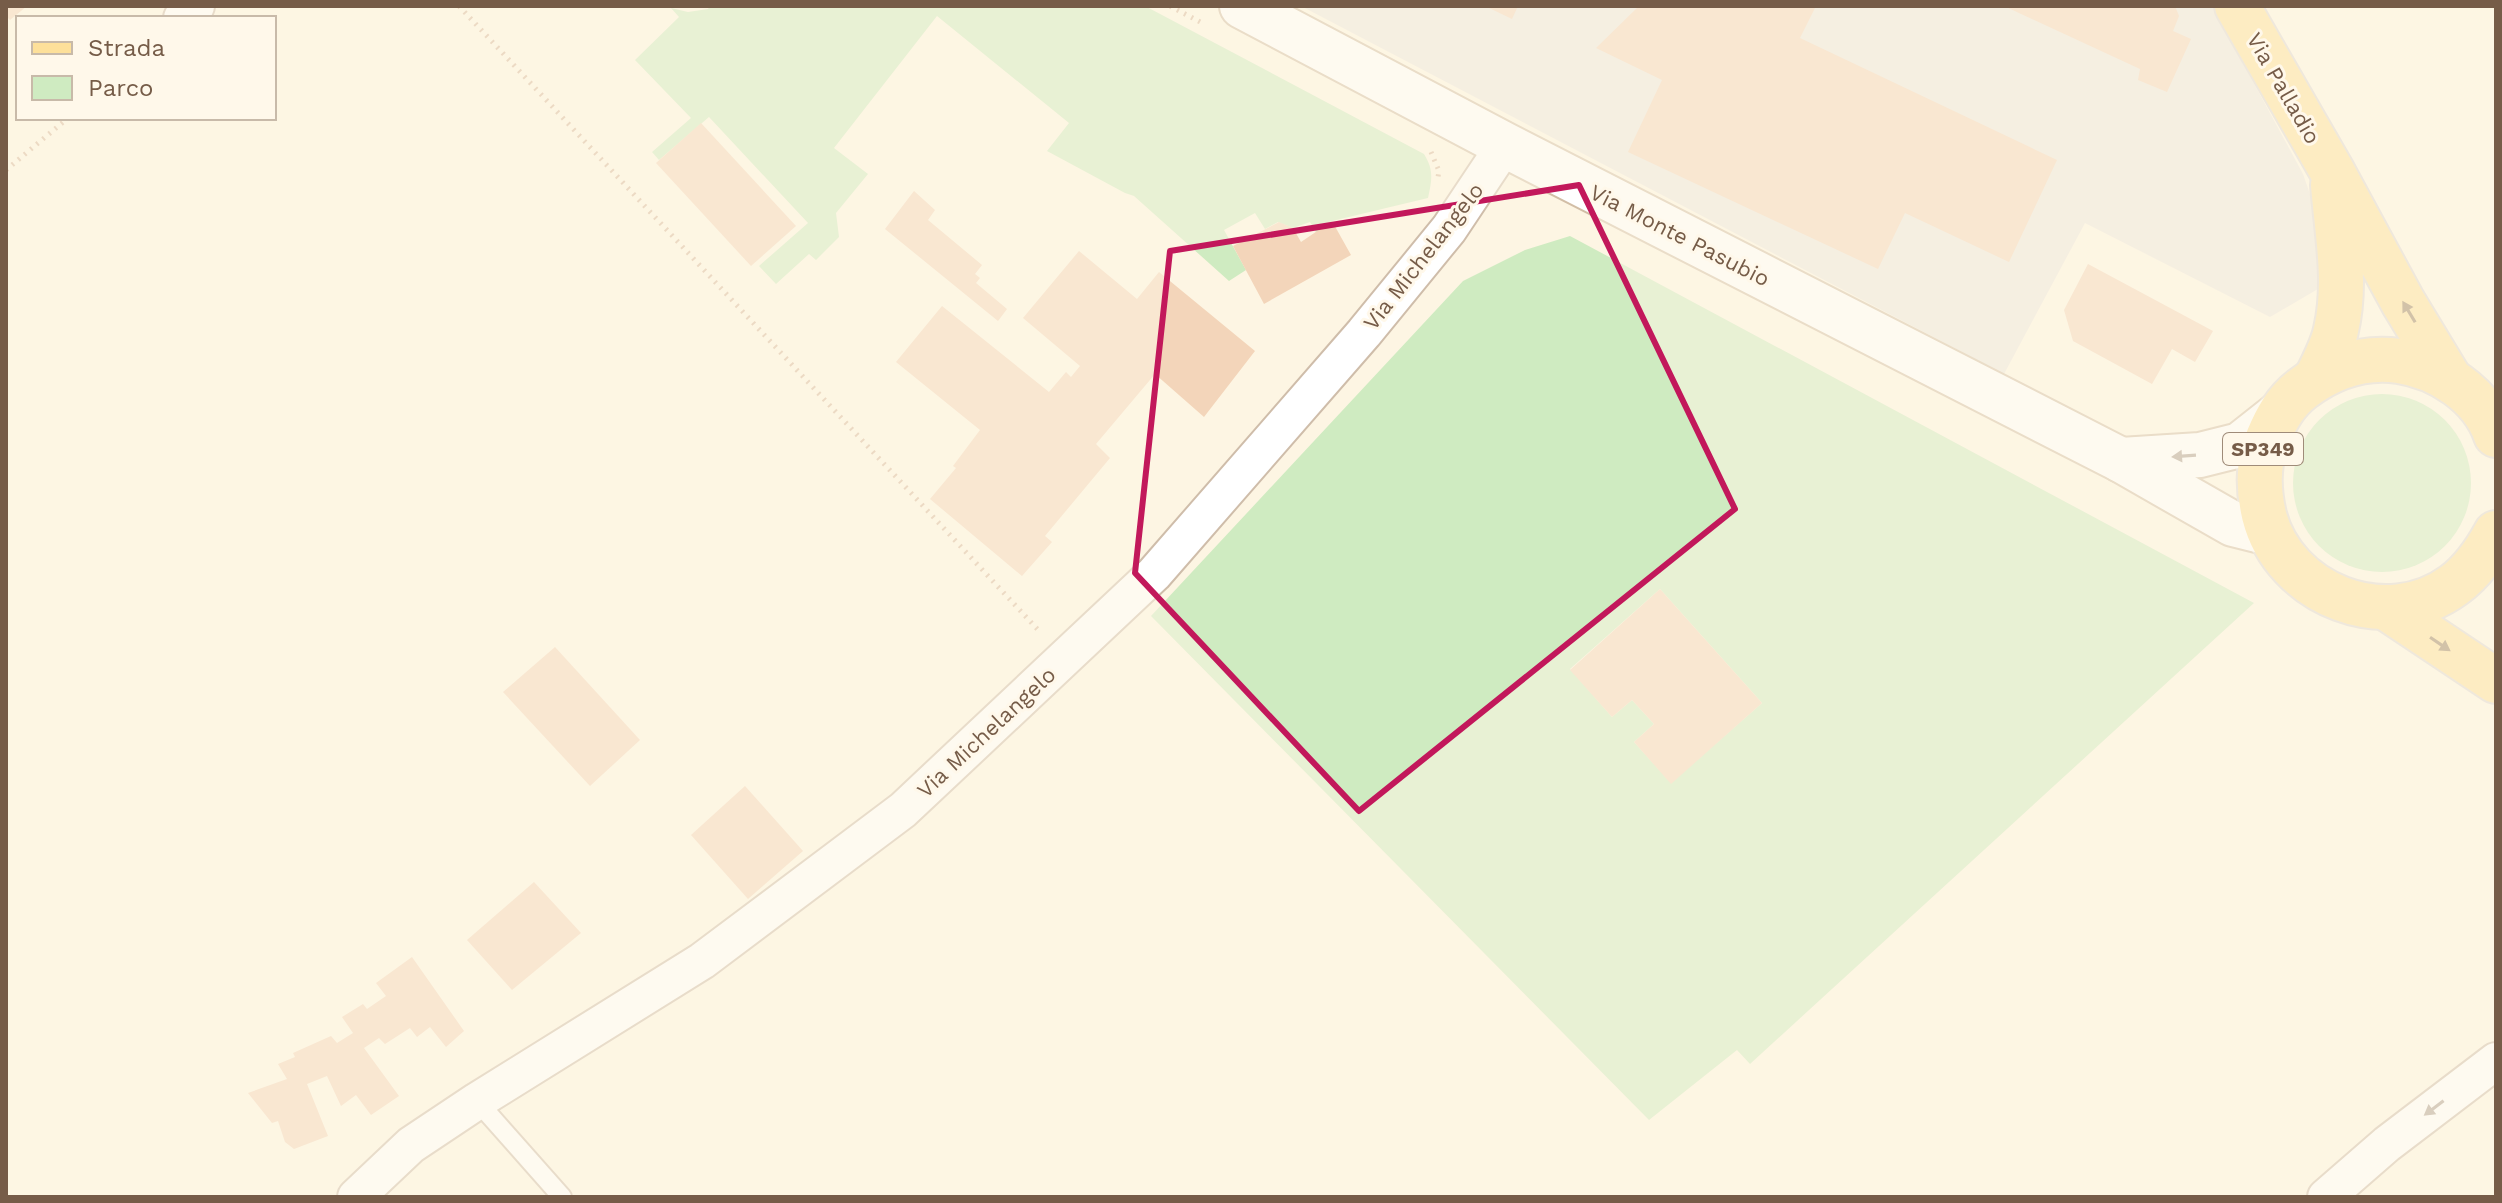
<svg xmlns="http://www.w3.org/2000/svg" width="2502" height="1203" viewBox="0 0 2502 1203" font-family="'Work Sans',sans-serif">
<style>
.industrial{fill:#ece6de}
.green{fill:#cfebc1;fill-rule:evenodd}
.building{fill:#f3d5ba}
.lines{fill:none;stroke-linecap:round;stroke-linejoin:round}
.lane-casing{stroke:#cfbdaa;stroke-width:22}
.street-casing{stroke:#cfbdaa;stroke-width:40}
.secondary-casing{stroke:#d2bea6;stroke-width:48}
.primary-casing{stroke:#ded8d3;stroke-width:48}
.path{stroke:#d8b99d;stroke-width:5;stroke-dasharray:2 6;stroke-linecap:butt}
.lane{stroke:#fff;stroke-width:18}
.street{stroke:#fff;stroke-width:36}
.secondary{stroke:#fff;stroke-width:44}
.primary{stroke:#fde09a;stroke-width:44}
.oneway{fill:#9e8461}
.oneway2{fill:#ad9d91}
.marked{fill:none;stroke:#c2185b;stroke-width:6;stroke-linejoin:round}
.labels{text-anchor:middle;stroke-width:6;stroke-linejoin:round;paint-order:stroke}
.shield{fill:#fff8ea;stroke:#9f8b79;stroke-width:2}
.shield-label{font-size:20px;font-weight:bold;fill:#765c48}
.street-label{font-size:22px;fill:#765c48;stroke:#fff8ea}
</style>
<rect width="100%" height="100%" fill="#fdf5e3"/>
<polygon class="industrial" points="1301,6 2212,6 2303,174 2312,200 2323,286 2270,317 2085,223 2004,374"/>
<g class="green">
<path d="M710,6H1145L1424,154C1434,170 1432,180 1428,198L1332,221L1316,232L1310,222L1293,228L1278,222L1265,229L1255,213L1224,230L1246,270L1229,281L1134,196L1125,193L1047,151L1069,123L937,16L834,148L868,174L836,213L839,237L816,260L809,254L776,284L759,266L808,223L709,117L659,160L652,152L691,118L635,60L679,17L671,8L688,12L708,9Z"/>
<path d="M1570,236L2254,603L1750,1064L1737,1050L1649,1120L1151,616L1463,281L1525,250ZM1660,589L1762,703L1671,783L1634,742L1654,724L1632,700L1612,717L1570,669Z"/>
<circle cx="2382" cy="483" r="89"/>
</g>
<g class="building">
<polygon points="6,6 27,6 10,20 6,16"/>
<polygon points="1485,6 1518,6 1512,19"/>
<polygon points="1639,6 1816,6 1800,38 2057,160 2009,262 1905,213 1878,269 1628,152 1662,80 1596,48"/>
<polygon points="2004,6 2175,6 2179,16 2173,31 2191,39 2167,92 2138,80 2140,69"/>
<polygon points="701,123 796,226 751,266 656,163"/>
<polygon points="914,191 935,210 928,220 982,265 975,274 980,278 976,283 1007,309 998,321 885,229"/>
<polygon points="1332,221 1351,255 1264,304 1233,246 1279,222 1293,228 1301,242"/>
<polygon points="1079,251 1137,299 1159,272 1255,351 1204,417 1155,374 1096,444 1110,458 1045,536 1052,542 1022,576 930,499 956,468 953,466 980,430 896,362 942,306 1049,392 1066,372 1071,377 1080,366 1023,318"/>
<polygon points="2088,264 2213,331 2195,362 2172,349 2152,384 2073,341 2064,310"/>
<polygon points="1660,589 1762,703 1671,784 1634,742 1654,724 1632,700 1612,717 1570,670"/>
<polygon points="555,647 640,740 590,786 503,692"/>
<polygon points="745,786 803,851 748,899 691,835"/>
<polygon points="534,882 581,933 512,990 467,940"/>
<polygon points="412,957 464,1031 446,1047 430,1027 417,1037 410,1028 385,1044 379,1038 364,1048 399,1096 371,1115 356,1095 341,1106 327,1076 307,1084 328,1136 294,1149 285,1142 278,1121 272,1123 248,1093 287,1079 278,1064 295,1057 293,1053 331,1036 337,1043 353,1033 342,1017 363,1004 367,1009 386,996 376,983"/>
</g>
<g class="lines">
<g class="lane-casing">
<polyline id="lane" points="477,1101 562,1197"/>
</g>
<g class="street-casing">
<g id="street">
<polyline points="182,18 196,6"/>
<polyline points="356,1197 411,1145 477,1101 702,961 903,810 1154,574 1364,333 1449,229 1505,145"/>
<polyline points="2326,1197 2387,1144 2496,1061"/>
</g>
</g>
<g class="secondary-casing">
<g id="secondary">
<polyline points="1242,6 1505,145 2121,460 2233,524 2269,533"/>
<polyline points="2121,460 2200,455 2240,445 2278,415"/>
</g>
</g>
<g class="primary-casing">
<g id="primary">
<polyline points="2237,6 2332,171 2403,302 2449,378"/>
<path d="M2317,377C2324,362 2333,346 2336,330C2347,283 2337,233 2333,185"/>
<path d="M2496,435C2482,394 2439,367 2399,361C2363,356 2331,367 2302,389C2285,402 2276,419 2268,438C2257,463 2258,489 2264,515C2284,595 2386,635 2454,585C2473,571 2485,553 2496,533"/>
<polyline points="2385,607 2496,681"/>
</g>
</g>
<g class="path">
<polyline points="459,6 1041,633"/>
<polyline points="1170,6 1204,24"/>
<polyline points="1431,152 1439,171 1438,177"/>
<polyline points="6,170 68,118"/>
</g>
<use href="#lane" class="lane"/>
<use href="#street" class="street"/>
<use href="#secondary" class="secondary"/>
<use href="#primary" class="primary"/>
</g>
<defs><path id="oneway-solid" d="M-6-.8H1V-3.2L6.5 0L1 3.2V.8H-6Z" transform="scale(2)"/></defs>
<g class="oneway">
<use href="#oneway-solid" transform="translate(2409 312) rotate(-121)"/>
<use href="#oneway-solid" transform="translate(2440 644) rotate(34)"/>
</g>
<g class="oneway2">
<use href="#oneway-solid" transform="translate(2184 456) rotate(176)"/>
<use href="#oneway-solid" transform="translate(2434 1108) rotate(143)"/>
</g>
<path d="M0 0H2502V1203H0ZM1579,185L1735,509L1359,811L1135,573L1170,251Z" fill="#fdf5e3" fill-opacity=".55" fill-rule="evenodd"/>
<path class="marked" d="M1579,185L1735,509L1359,811L1135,573L1170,251Z"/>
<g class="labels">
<rect class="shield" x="2223" y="433" width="80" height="32" rx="6"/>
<g class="shield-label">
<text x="2263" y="456">SP349</text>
</g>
<g class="street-label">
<text transform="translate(2284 88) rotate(60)" y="8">Via Palladio</text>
<text transform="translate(1680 235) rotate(27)" y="8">Via Monte Pasubio</text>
<text transform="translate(1423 256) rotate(-52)" y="8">Via Michelangelo</text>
<text transform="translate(986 732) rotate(-43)" y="8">Via Michelangelo</text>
</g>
</g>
<rect width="2502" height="1203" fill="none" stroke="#765c48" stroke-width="16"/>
<rect x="16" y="16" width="260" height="104" fill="#fff8ea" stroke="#c8baa9" stroke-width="2"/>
<rect x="32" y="42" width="40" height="12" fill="#fde09a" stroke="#c8baa9" stroke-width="2"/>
<text x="88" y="56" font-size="24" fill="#765c48">Strada</text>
<rect x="32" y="76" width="40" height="24" fill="#cfebc1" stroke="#c8baa9" stroke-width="2"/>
<text x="88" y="96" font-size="24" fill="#765c48">Parco</text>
</svg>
